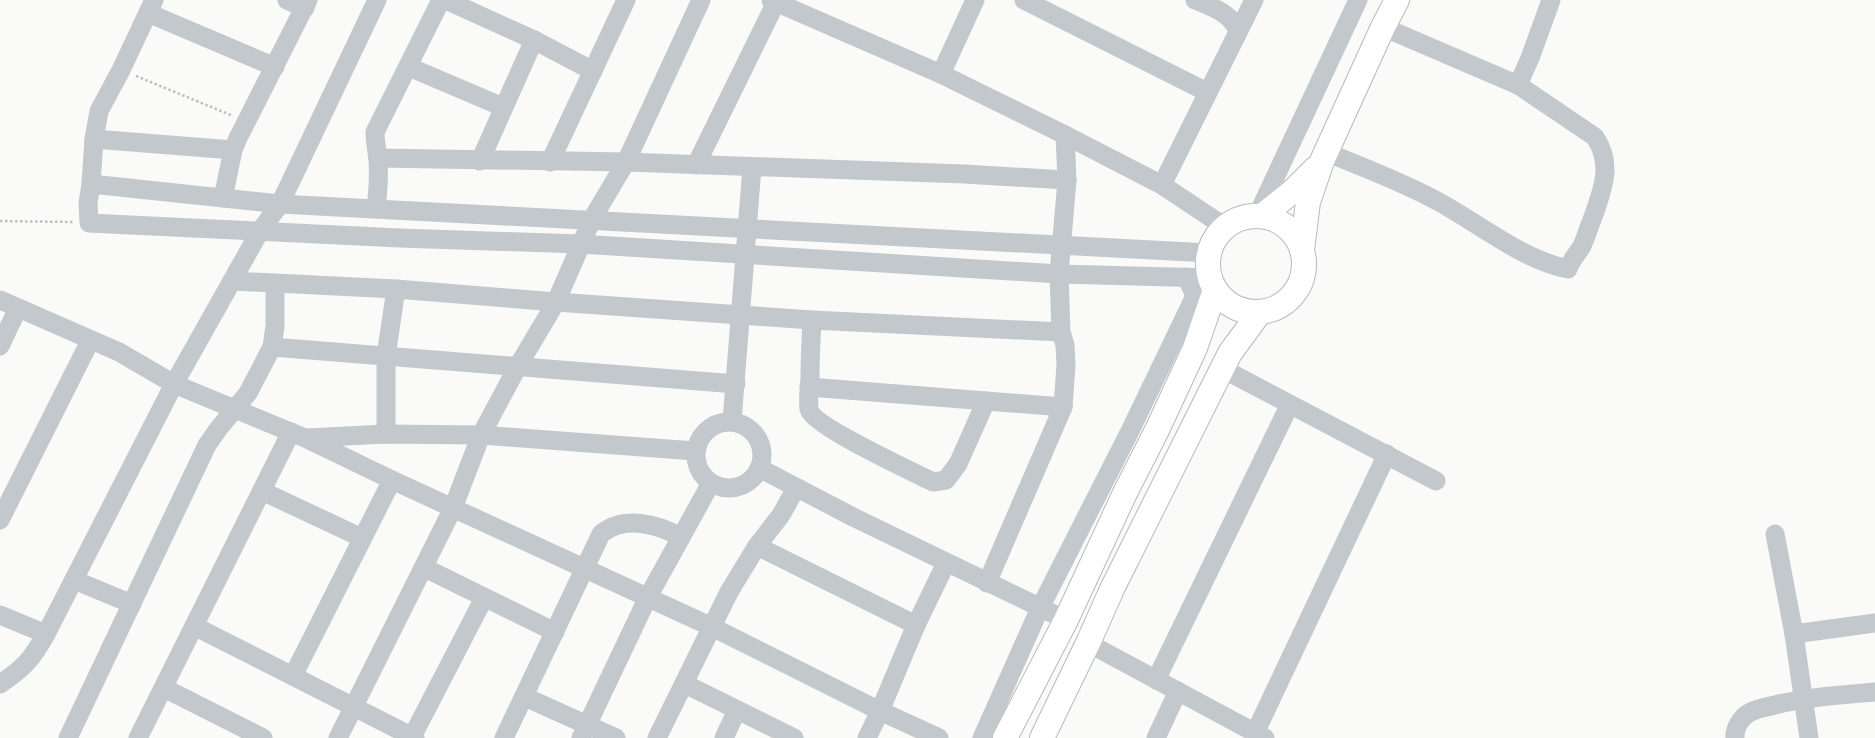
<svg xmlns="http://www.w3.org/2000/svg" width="1875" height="738" viewBox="0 0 1875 738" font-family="Manrope,sans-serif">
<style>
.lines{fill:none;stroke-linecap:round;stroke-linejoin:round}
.major-casing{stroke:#b5babe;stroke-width:26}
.path{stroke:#bbbfc2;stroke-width:2.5;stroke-dasharray:2.5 2.5;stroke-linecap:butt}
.minor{stroke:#c3c8cc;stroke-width:19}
.major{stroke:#fff;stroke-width:24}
</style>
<rect width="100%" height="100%" fill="#fafaf8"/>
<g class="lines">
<g class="major-casing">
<g id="major">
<circle cx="1256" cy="264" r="48"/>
<polyline points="1262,216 1293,191 1316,168"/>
<polyline points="1302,250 1308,202 1322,161 1383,27 1397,0"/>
<polyline points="1005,738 1066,620 1125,493 1158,428 1195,348 1215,290"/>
<polyline points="1042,738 1088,643 1113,587 1230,353 1260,312"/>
</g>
</g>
<g class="path">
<polyline points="136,76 233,116"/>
<polyline points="0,221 73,222"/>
</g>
<g class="minor">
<polyline points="154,0 121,70 99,111 94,139 91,184 88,203 89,223 400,238 580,244 1059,274 1210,278"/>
<polyline points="287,0 305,8"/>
<polyline points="446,0 534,40 593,71"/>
<polyline points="771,0 941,74 1065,135 1162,185 1225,227"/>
<polyline points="1024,0 1207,92"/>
<path d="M1195,0C1212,7 1231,13 1238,31"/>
<polyline points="148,13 275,67"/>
<polyline points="1383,27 1518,85"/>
<polyline points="409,67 503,107"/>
<polyline points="941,74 975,0"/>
<polyline points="94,139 233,150"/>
<path d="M1326,152C1364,168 1403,182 1439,202C1481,225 1521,259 1568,269C1571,260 1577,254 1582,246C1586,237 1589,227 1593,217C1603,189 1613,164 1595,137L1518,85L1530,58L1551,0"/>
<polyline points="378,158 626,162 964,174 1067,180"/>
<polyline points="480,161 534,40"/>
<polyline points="550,162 626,0"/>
<polyline points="696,165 776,2"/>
<polyline points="91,184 280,204 1209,253"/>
<polyline points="1162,185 1254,0"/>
<polyline points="223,198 233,150 238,138 308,0"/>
<path d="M376,208C378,192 379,176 378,160C377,150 375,142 375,132L441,0"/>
<polyline points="1257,216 1358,0"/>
<polyline points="232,281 396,289 556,302 812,320 1061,332"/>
<polyline points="0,300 119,352 174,384 305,438 392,480 712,627 880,711 939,738"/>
<path d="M812,320C811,340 810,359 810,378C809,388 808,399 809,409C813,426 913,472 933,482L946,480L958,464L986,401"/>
<polyline points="0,346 18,308"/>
<polyline points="272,347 736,384"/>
<polyline points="1223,369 1436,481"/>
<polyline points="809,387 1063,407"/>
<polyline points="732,421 752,167"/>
<circle cx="729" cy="455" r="33"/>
<polyline points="386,434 386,356 396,289"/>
<polyline points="307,438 386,434 481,435 695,451"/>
<polyline points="759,468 853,517 1066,620"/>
<polyline points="262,491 362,538"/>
<polyline points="0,520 90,341"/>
<polyline points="1775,534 1794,634 1809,738"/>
<polyline points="757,546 916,625"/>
<polyline points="425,568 555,632"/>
<polyline points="74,580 132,604"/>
<polyline points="987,583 1063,407 1066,365 1065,345 1061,332 1059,274 1067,180 1065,135"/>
<polyline points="0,615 46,634"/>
<polyline points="194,626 415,738"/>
<polyline points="1794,634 1875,623"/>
<polyline points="1088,643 1265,738"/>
<polyline points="293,676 392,480"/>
<polyline points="1156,680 1289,406"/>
<path d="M0,684C24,668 32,659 46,634L174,384L260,231L280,204L377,0"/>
<polyline points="685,684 794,738"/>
<polyline points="164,688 263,738"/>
<polyline points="525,697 616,738"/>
<polyline points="1255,733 1387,454"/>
<polyline points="412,737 484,598"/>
<polyline points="68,738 207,445 219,428 248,393 272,347 275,326 275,284"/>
<polyline points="138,738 291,432"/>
<polyline points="338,738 453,508 481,435 518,366 556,302 592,219 626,162 701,0"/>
<path d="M504,738L601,534C624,515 657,524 681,537"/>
<polyline points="581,738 648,597 711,483"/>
<polyline points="657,738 729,592 757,546 781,515 796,488"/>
<polyline points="724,738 737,710"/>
<polyline points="867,738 880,711 916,625 946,563"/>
<polyline points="982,738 1040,608 1130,431 1193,300 1194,293 1186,277"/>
<polyline points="1156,738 1178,691"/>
<path d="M1735,738C1734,729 1741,717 1749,713C1757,708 1767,707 1775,705C1808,697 1841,695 1875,692"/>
</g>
<use href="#major" class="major"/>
</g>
</svg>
